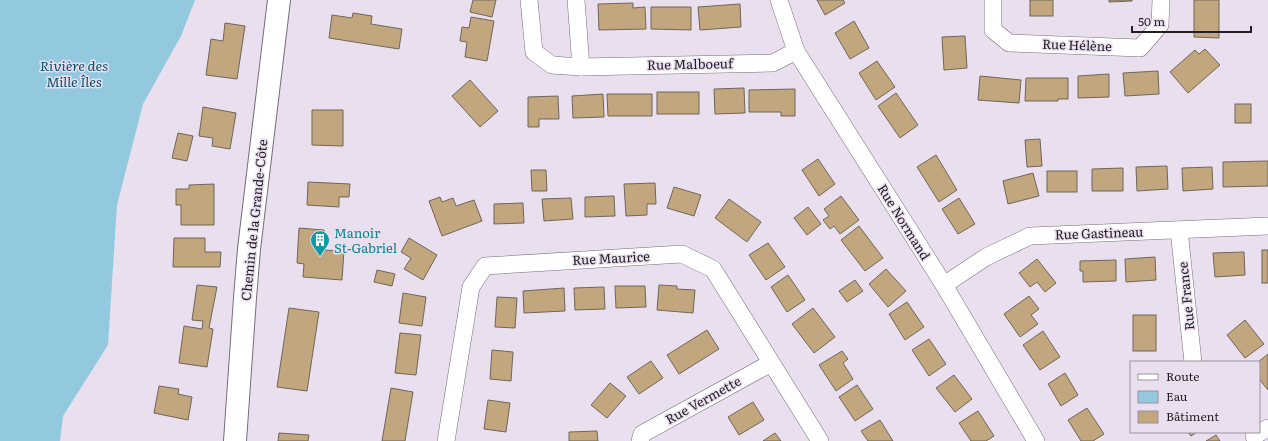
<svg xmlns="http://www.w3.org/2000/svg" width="1268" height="441" viewBox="0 0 1268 441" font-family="Literata,serif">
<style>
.water{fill:#93c9df}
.building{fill:#c2a67e;stroke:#6f6658}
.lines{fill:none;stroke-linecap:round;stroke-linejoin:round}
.minor-casing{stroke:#776d7b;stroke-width:18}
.secondary-casing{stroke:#776d7b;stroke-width:24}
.minor{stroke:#fff;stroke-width:17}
.secondary{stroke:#fff;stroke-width:22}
.labels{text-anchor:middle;stroke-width:3;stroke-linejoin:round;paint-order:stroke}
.street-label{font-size:13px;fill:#221e24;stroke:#eadfef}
.culture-label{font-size:13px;fill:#0d838f;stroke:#eadfef;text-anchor:start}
.water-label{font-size:14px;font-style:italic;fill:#055168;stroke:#eadfef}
</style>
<rect width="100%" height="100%" fill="#eadfef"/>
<polygon class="water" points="0,0 195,0 181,36 143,104 117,205 108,345 63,416 60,441 0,441"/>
<g class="building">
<polygon points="473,0 496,0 492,17 470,12"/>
<polygon points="817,0 843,0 845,3 825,15"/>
<rect x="1030" y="0" width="23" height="16"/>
<polygon points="1109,0 1132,0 1132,1 1109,2"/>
<polygon points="1194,0 1219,0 1219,38 1194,37"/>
<polygon points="633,3 633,8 645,7 646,29 599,30 598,4"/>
<polygon points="740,4 741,27 700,30 698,7"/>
<polygon points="651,7 691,7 691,30 651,29"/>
<polygon points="353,13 372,16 371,24 402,29 399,49 329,38 332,15 352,18"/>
<polygon points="471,17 494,21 487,61 465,57 467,42 460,41 462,27 469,28"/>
<polygon points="854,21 869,48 850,59 835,33"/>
<polygon points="225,23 245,26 237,79 206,75 211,39 223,41"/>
<polygon points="965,36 967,68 944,70 942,37"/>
<polygon points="1205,49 1220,65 1188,93 1170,72 1195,50 1199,54"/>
<polygon points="877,61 895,87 876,100 859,73"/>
<polygon points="1158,71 1159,94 1125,96 1123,73"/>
<polygon points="1109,74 1109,97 1078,98 1078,76"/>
<polygon points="980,76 1021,80 1019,103 978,100"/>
<polygon points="1026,78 1068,78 1068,99 1058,99 1058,101 1025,101"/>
<polygon points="470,80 498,111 480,127 452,96"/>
<polygon points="744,88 745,113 715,114 714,89"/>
<polygon points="795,89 795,116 781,116 781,112 749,112 749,90"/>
<rect x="657" y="92" width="42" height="22"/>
<polygon points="896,93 918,125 900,138 878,106"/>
<polygon points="603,94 604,117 573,118 572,96"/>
<polygon points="607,94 652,94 652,116 608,116"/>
<polygon points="558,96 559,119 539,119 539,127 528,127 528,97"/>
<rect x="1235" y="104" width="16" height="19"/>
<polygon points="203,107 236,113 230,149 212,146 213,138 199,136"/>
<polygon points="312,110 343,110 343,146 312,145"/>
<polygon points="178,133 193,136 187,161 172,158"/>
<polygon points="1040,139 1042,166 1027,167 1025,140"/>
<polygon points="936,155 957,190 939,202 917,167"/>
<polygon points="818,159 835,184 819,196 802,170"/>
<polygon points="1268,161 1268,186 1223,187 1223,162"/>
<polygon points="1167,166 1168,189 1137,191 1136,167"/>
<polygon points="1212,167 1213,189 1183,191 1182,168"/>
<polygon points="1123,168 1123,191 1092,191 1092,169"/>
<polygon points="531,170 546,170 547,191 532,191"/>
<rect x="1047" y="171" width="30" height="21"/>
<polygon points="1033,173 1039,196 1008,204 1003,181"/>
<polygon points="308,182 350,184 349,197 339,197 339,207 307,205"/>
<polygon points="655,183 656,204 647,204 647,215 626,216 624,184"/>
<polygon points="214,184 214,225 181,225 181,205 176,205 176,189 189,189 189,185"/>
<polygon points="674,187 701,195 694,216 667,208"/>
<polygon points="614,196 615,216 585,217 585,197"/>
<polygon points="841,196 859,220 840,234 834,226 830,229 823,220 829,216 824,209"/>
<polygon points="440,197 442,202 453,198 456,206 474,200 482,221 442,236 429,201"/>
<polygon points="571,198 573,219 544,221 542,199"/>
<polygon points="959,198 975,224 958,234 942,209"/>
<polygon points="729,199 761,222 747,242 715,218"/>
<polygon points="523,203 524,223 494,224 494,204"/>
<polygon points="808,207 821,224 807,235 794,218"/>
<polygon points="859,226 883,258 865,271 841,240"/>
<polygon points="299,228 324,230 323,250 344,251 342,280 303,277 304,264 297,263"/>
<polygon points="174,238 205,238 205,252 221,252 220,267 173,267"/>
<polygon points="409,238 437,255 423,280 404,269 411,258 401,252"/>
<polygon points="768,243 785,267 766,280 749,255"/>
<rect x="1262" y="250" width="6" height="33"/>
<polygon points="1244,252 1245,275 1215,277 1213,253"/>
<polygon points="1155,257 1156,280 1126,282 1125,259"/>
<polygon points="1037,259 1056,283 1045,292 1037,282 1030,287 1019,273"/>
<polygon points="1116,260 1116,281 1083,282 1083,271 1080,271 1080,261"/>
<polygon points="886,269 906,291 888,307 869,284"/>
<polygon points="377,270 395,274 392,286 374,282"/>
<polygon points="788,275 805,300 787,312 771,287"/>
<polygon points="855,280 863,291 847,302 839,291"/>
<polygon points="197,285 217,287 209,328 213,329 207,367 179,363 184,326 202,329 203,321 192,320"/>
<polygon points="659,285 677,286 677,289 695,290 693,313 657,310"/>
<polygon points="615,286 645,286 646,307 616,308"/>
<polygon points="604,287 605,309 575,310 574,288"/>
<polygon points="564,288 565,311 524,313 523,291"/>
<polygon points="403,293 426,297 422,326 399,323"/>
<polygon points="1029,296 1039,309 1031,315 1038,324 1020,337 1004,314"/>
<polygon points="497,297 517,298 515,328 495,327"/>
<polygon points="907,302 924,327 905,340 889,314"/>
<polygon points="289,308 319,312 307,391 277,387"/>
<polygon points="813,308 835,337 814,353 792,324"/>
<rect x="1133" y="315" width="23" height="36"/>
<polygon points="1245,320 1264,344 1245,358 1227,335"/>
<polygon points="707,330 719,349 679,374 667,355"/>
<polygon points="1043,331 1060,357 1040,370 1023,345"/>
<polygon points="400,333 421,335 416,375 395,373"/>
<polygon points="929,339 946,364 929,376 912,350"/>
<polygon points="492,350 513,352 511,381 490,379"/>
<polygon points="842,351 848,359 843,363 853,379 836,391 819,365"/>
<polygon points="1268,354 1268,390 1259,379 1259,362 1258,362"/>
<polygon points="651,361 663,378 639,394 627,377"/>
<polygon points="1065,373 1078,395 1061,406 1048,384"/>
<polygon points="954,375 972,399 955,412 936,388"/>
<polygon points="610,383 626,396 607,418 591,405"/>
<polygon points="857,385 873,409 855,421 839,397"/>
<polygon points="159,386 179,389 178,394 192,397 188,420 154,413"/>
<polygon points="391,388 413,392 405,441 382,441"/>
<polygon points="488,400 510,403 506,432 484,429"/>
<polygon points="753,402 764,420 739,435 728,417"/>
<polygon points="1087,408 1104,434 1093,441 1081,441 1068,420"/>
<polygon points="978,411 994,436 986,441 971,441 959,423"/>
<polygon points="880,420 893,441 868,441 861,431"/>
<polygon points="597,431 598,441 569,441 569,432"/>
<polygon points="1188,432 1197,432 1191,436"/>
<polygon points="279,433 309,435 308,441 278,441"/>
<polygon points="775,433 781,441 763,441"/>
<polygon points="1216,435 1220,441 1206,441"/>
</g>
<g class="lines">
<g class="minor-casing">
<g id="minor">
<polyline points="529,0 534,52 552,65 581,67 773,63 796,51"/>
<polyline points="576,0 581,67"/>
<polyline points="779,0 796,51 944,285 1036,441"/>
<polyline points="993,0 993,30 1009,43 1140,48 1160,25 1161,0"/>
<polyline points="1179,230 1193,362"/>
<polyline points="944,285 986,257 1030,236 1268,226"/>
<polyline points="1254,436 1268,428"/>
<polyline points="446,441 471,287 485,266 682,254 713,269 820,441"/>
<polyline points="640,441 642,434 771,363"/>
</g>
</g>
<g class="secondary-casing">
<polyline id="secondary" points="235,441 245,298 249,249 279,0"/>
</g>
<use href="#minor" class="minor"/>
<use href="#secondary" class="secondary"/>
</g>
<defs>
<g id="building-pin" transform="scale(1)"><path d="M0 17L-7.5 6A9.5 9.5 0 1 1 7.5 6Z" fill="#0f9aa8" stroke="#eadfef"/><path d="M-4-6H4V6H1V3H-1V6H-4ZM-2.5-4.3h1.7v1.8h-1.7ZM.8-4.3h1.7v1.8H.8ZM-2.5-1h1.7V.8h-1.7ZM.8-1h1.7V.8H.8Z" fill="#fff"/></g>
</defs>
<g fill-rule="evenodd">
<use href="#building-pin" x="320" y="240"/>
</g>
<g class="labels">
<g class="street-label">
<text transform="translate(1077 45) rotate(2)" y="5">Rue Hélène</text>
<text transform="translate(690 64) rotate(-1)" y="5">Rue Malboeuf</text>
<text transform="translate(254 220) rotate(-84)" y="5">Chemin de la Grande-Côte</text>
<text transform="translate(904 222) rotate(58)" y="5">Rue Normand</text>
<text transform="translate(1099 233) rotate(-2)" y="5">Rue Gastineau</text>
<text transform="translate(611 258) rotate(-3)" y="5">Rue Maurice</text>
<text transform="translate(1186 296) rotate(-96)" y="5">Rue France</text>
<text transform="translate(703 400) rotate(-29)" y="5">Rue Vermette</text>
</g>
<g class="culture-label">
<text x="334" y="238">Manoir<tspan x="334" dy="15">St-Gabriel</tspan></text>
</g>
<g class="water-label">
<text x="74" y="71">Rivière des<tspan x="74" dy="16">Mille Îles</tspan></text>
</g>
</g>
<rect x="1130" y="361" width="130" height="72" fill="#eadfef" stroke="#9a929e"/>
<rect x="1138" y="374" width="20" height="6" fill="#ffffff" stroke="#9a929e"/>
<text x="1166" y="381" font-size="12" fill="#221e24">Route</text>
<rect x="1138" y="391" width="20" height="12" fill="#93c9df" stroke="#9a929e"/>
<text x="1166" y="401" font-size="12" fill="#221e24">Eau</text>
<rect x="1138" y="411" width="20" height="12" fill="#c2a67e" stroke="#9a929e"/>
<text x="1166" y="421" font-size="12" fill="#221e24">Bâtiment</text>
<path d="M1132 26v6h119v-6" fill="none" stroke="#221e24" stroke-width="2"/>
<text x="1138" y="26" font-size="12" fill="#221e24" stroke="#eadfef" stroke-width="3" paint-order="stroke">50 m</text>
</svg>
